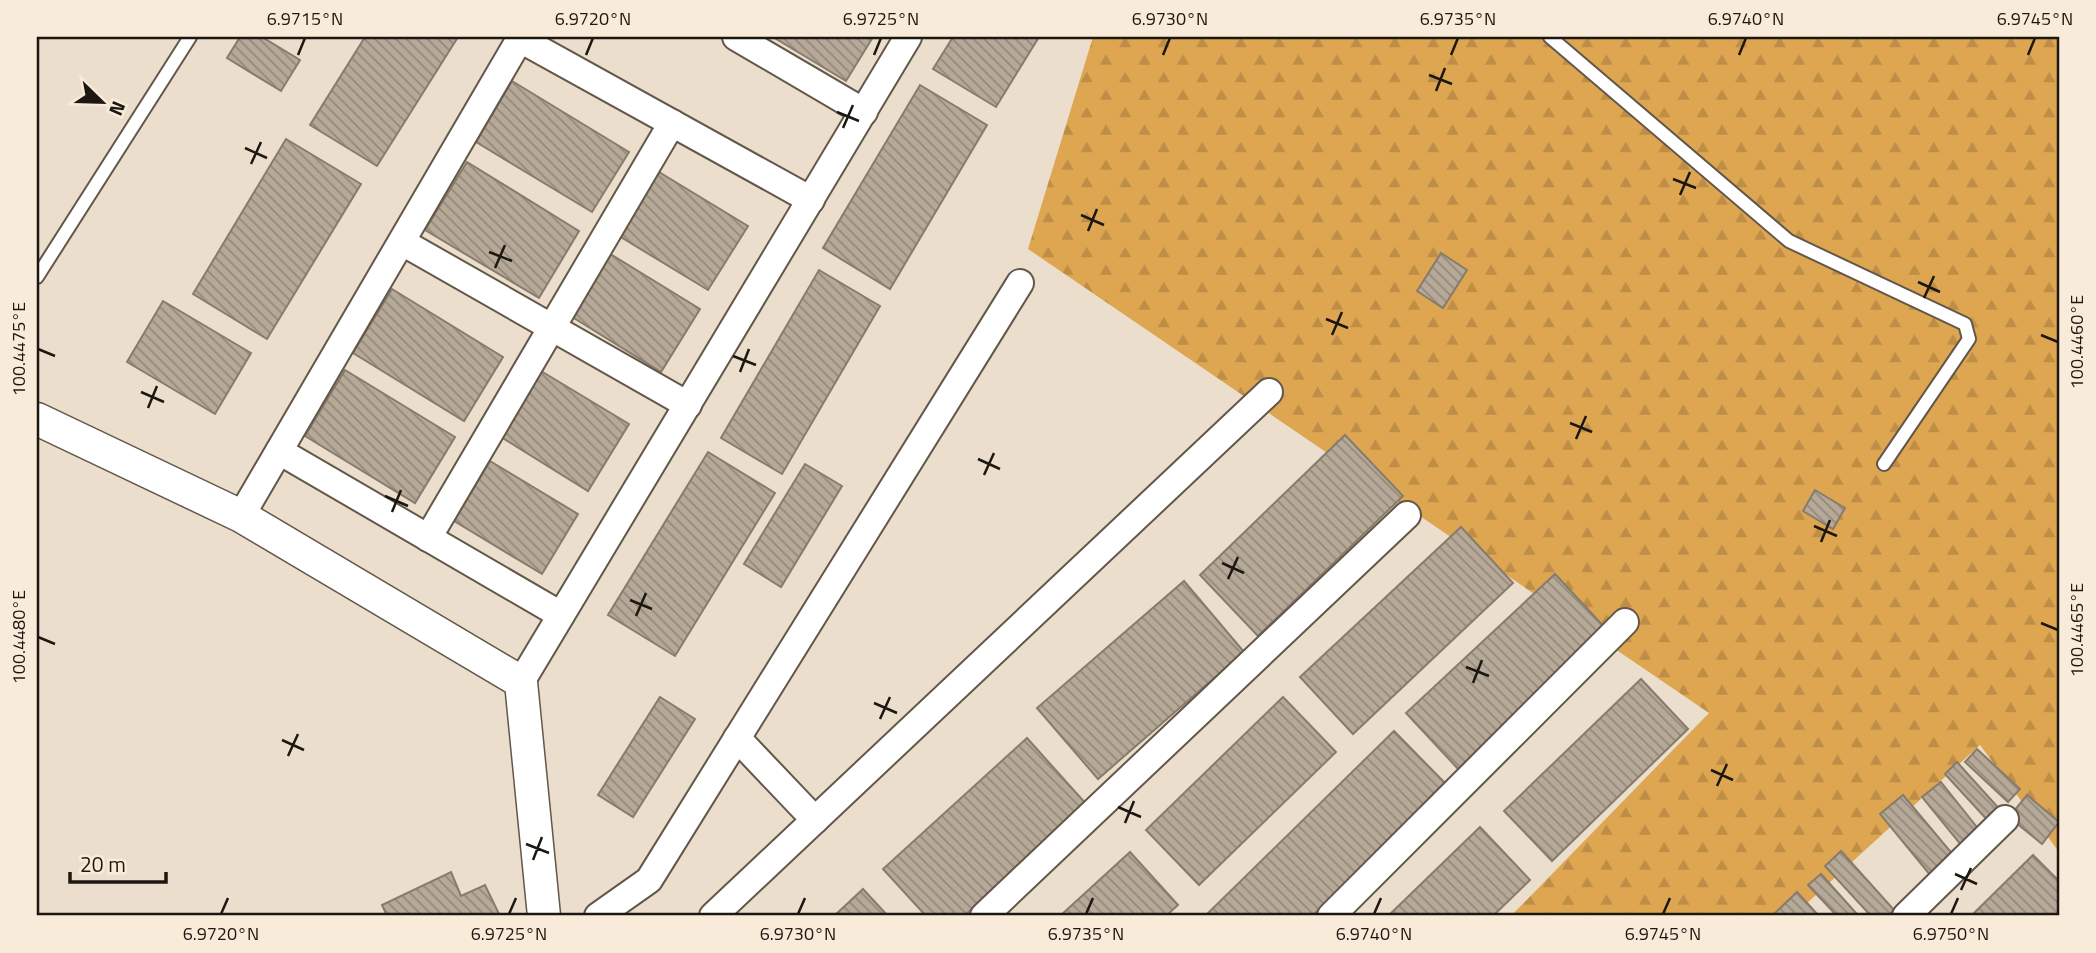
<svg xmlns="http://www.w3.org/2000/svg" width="2096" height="953" viewBox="0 0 2096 953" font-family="'Titillium Web',sans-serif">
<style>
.forest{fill:url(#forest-firs)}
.building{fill:url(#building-back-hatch);stroke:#877c6c;stroke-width:2}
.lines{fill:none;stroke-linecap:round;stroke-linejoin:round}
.service-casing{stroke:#625748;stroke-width:16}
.minor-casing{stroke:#625748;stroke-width:30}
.tertiary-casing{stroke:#625748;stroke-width:35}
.service{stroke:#fff;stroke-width:12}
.minor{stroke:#fff;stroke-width:26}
.tertiary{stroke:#fff;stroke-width:32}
.ticks{fill:none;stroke:#1c1811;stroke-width:2.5}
.neatline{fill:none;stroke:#1c1811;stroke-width:2.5}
.ticks-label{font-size:18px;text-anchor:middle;fill:#1c1811}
</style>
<defs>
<pattern id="forest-firs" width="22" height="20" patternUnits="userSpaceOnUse" patternTransform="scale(1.75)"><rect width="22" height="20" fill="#dea651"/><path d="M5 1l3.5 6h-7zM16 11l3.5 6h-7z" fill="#be8e46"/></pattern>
<pattern id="building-back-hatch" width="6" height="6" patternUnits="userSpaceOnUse" patternTransform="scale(1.75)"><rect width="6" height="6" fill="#b6a998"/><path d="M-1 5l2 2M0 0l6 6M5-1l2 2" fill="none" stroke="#93897b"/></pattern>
</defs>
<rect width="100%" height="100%" fill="#ebdecd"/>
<polygon class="forest" points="1093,37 2059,37 2059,852 1980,745 1793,916 1511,916 1709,713 1028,249"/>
<g class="building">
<polygon points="240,37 262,37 300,60 281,91 227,58"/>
<polygon points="365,37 458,37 377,166 310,125"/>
<polygon points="773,37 873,37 846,81"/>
<polygon points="953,37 1039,37 996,107 933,69"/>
<polygon points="512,81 629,152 592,212 476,142"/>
<polygon points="920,85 987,125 890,289 823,248"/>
<polygon points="286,139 361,184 267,339 193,294"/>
<polygon points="467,162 579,231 539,298 425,230"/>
<polygon points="659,172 748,226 708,290 619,236"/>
<polygon points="607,252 700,309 661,372 569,315"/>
<polygon points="1441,253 1467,270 1443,308 1417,291"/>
<polygon points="819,270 880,306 782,474 721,438"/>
<polygon points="392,289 503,357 464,421 353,353"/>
<polygon points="163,301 251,353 215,414 127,362"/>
<polygon points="536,368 629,424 588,491 496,434"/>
<polygon points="345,370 455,437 415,503 305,436"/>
<polygon points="1345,435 1403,496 1258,636 1200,575"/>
<polygon points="708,452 775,493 675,656 608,615"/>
<polygon points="490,461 578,514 542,574 454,521"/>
<polygon points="805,464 842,486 781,587 744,564"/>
<polygon points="1815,490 1845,508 1833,529 1803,511"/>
<polygon points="1461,527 1513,583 1353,734 1300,677"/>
<polygon points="1555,574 1609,632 1460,771 1406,713"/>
<polygon points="1184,581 1244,652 1098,779 1037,708"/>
<polygon points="1641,679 1688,729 1552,861 1504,811"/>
<polygon points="660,697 695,719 633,817 598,795"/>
<polygon points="1283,697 1336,752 1199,885 1146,830"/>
<polygon points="1394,731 1447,785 1312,916 1205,916"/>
<polygon points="1027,738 1087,805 964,916 926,916 883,869"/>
<polygon points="1977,749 2020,789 2008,802 1965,762"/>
<polygon points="1957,762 2003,813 1991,824 1945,774"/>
<polygon points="1941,782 1980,831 1961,845 1922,797"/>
<polygon points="1903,795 1955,857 1931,876 1880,814"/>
<polygon points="2027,795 2059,822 2042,844 2009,817"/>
<polygon points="1480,827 1530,880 1493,916 1388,916"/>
<polygon points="1841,851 1894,910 1887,916 1871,916 1825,866"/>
<polygon points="1130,852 1178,905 1166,916 1060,916"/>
<polygon points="2033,855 2059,881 2059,916 1971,916"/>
<polygon points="451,872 461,896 485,885 500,916 387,916 382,905"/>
<polygon points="1821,874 1856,913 1853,916 1837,916 1808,885"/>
<polygon points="863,889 888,916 834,916"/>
<polygon points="1797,892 1819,916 1772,916"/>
</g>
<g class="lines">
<g class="service-casing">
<g id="service">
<polyline points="1550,37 1789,241 1965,324 1969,339 1884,464"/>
<polyline points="37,277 190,37"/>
</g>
</g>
<g class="minor-casing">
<g id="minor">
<polyline points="736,37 864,112"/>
<polyline points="520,39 811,200"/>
<polyline points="402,242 688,405"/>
<polyline points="279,451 561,615"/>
<polyline points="241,516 521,37"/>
<polyline points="428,538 672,123"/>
<polyline points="521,682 908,37"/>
<polyline points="737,738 815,820"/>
<polyline points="598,916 649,880 1020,283"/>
<polyline points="713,916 1269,392"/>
<polyline points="984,916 1407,515"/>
<polyline points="1331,916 1625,622"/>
<polyline points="1906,916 2005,819"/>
</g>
</g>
<g class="tertiary-casing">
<polyline id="tertiary" points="37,419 241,516 521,682 544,916"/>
</g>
<use href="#service" class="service"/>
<use href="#minor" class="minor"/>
<use href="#tertiary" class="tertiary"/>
</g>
<path class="ticks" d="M298,55L305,38M586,55L593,38M874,55L881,38M1163,55L1170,38M1451,55L1458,38M1739,55L1746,38M2028,55L2035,38M1429,75L1452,84M1436,91L1445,68M837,112L859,121M843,128L853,105M245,148L267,158M251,164L261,142M1673,179L1696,188M1680,195L1690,172M1081,215L1104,225M1088,231L1097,209M489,252L512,261M495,268L505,245M1918,282L1940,292M1924,298L1934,276M1326,319L1348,328M1332,335L1342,312M2041,335L2058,342M38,349L55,356M733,356L756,365M740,372L749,349M141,392L164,402M148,408L157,386M1570,423L1592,432M1576,439L1586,416M978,459L1000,469M984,475L994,453M385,496L408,506M392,512L401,490M1814,526L1837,536M1821,542L1830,520M1222,563L1244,573M1228,579L1238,557M630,600L652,609M636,616L646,593M2041,623L2058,630M38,637L55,644M1466,667L1489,676M1473,683L1482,660M874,703L897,713M880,719L890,697M282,740L304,750M288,756L298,734M1711,770L1733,780M1717,786L1727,764M1118,807L1141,817M1125,823L1134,801M526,844L549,853M533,860L542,837M1955,874L1977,884M1961,890L1971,868M221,914L228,898M509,914L516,898M798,914L805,898M1086,914L1093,898M1374,914L1381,898M1663,914L1670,898M1951,914L1958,898"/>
<rect width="2096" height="953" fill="none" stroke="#f9ebda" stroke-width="77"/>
<g transform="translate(102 102) rotate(113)" stroke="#f9ebda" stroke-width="5" paint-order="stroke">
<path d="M0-5L12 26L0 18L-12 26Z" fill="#1c1811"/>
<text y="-10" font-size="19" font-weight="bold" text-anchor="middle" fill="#1c1811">N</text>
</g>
<path d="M70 872v10h96v-10" fill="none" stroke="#1c1811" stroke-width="3.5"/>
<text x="80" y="872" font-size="21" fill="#1c1811" stroke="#f9ebda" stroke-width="5" paint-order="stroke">20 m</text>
<rect x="38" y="38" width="2020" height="876" class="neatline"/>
<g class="ticks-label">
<text x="305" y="25">6.9715°N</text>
<text x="593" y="25">6.9720°N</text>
<text x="881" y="25">6.9725°N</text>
<text x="1170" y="25">6.9730°N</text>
<text x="1458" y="25">6.9735°N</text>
<text x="1746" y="25">6.9740°N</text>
<text x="2035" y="25">6.9745°N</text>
<text transform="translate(2077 342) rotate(-90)" y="6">100.4460°E</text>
<text transform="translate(19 349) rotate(-90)" y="6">100.4475°E</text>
<text transform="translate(2077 630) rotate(-90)" y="6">100.4465°E</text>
<text transform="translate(19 637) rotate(-90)" y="6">100.4480°E</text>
<text x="221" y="940">6.9720°N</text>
<text x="509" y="940">6.9725°N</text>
<text x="798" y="940">6.9730°N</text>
<text x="1086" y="940">6.9735°N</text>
<text x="1374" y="940">6.9740°N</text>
<text x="1663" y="940">6.9745°N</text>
<text x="1951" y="940">6.9750°N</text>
</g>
</svg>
